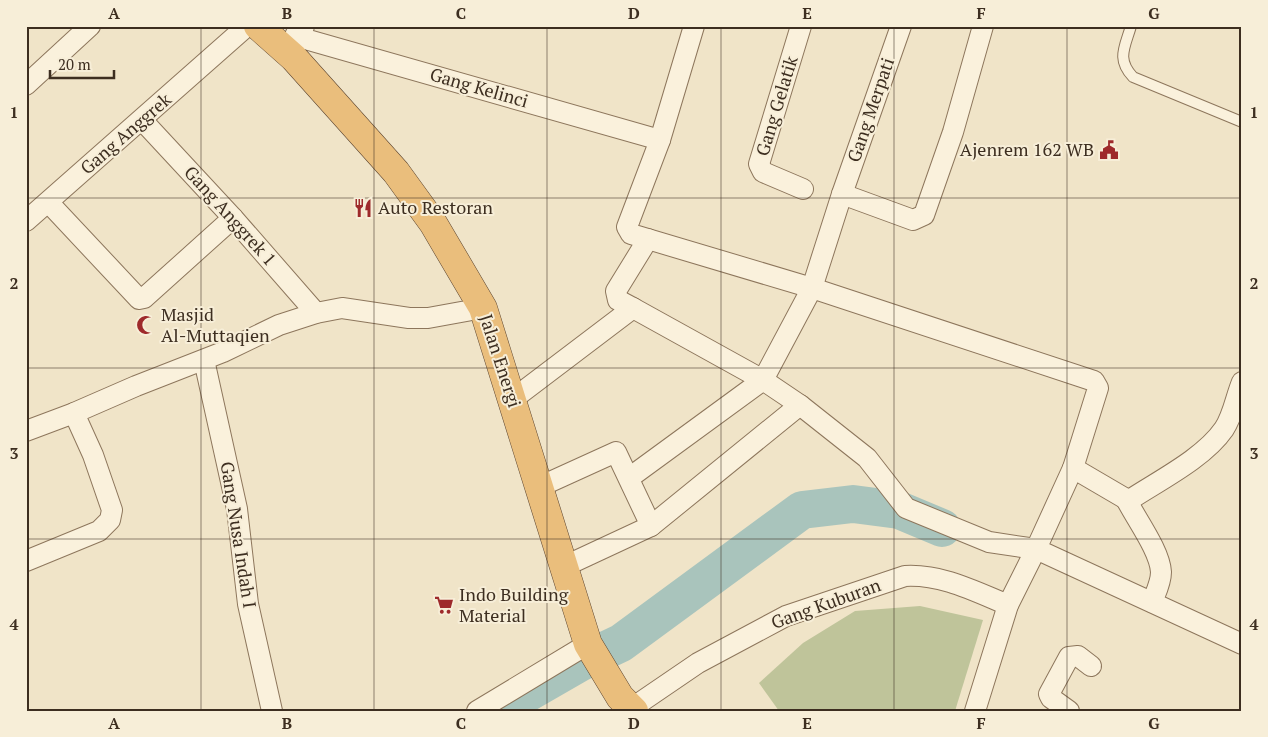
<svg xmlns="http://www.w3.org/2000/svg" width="1268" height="737" viewBox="0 0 1268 737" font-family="'PT Serif',serif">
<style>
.cemetery{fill:#bfc49a}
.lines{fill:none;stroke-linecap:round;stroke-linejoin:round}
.river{stroke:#a9c4bc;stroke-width:38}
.service-casing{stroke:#8d765c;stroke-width:12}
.minor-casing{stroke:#8d765c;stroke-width:22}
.tertiary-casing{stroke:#8d765c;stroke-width:26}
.trunk-casing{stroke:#5b4430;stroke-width:29}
.service{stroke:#faf1dc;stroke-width:10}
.minor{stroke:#faf1dc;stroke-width:20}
.tertiary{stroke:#faf1dc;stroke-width:24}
.trunk{stroke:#eabe7c;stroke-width:28}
.grid{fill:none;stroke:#3d2e20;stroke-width:1;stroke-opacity:0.55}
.labels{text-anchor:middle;stroke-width:4;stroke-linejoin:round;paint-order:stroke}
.street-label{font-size:18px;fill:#3d2e20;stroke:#f7eed8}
.poi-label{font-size:18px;fill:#3d2e20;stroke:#f7eed8;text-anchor:start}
.neatline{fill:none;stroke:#3d2e20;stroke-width:2}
.grid-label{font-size:16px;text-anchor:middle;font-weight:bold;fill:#3d2e20}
</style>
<rect width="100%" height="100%" fill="#f0e4c8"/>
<polygon class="cemetery" points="920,606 983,620 955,711 779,711 759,683 803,643 855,611"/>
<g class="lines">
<polyline class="river" points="496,711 581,662 621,643 802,510 853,504 899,510 942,528"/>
<g class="service-casing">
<path id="service" d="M1131,26C1125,47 1116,59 1133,77L1242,122"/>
</g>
<g class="minor-casing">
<g id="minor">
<path d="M694,26L660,140L627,227L631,234L812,288L1094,381L1098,388L1073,468L1126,499H1131C1160,480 1204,458 1224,429C1233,416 1236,396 1242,382"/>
<polyline points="801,26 759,164 763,172 803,189"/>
<polyline points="298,37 660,140"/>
<polyline points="26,85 90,26"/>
<polyline points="142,120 233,218 316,313"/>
<polyline points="842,194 913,220 924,215 953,132 983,26"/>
<polyline points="49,203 139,299 144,298 233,218"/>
<polyline points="26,221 247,26"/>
<polyline points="633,308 763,380 800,405 867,458 906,508 989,542 1036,549 1008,605 975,711"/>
<polyline points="204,360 237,509 248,604 272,711"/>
<polyline points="513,399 633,308 618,300 616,291 648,239"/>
<polyline points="26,431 74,413"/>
<polyline points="1073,468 1036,549 1242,644"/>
<polyline points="629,478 763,380 812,288 842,194 901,26"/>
<polyline points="539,487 616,452 651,526"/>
<path d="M1126,499C1136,519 1160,551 1161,572C1161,583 1156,592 1152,602"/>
<polyline points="26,561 99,531 110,520 112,510 93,455 74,413 136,386 223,352 279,325 316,313 342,308 409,318 428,318 483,308"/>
<polyline points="563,567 651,526 800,405"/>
<path d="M632,708L698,663L786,616L905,576C942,574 974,591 1008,605"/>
<polyline points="477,711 588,644"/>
<polyline points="1069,711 1051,698 1049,694 1069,657 1078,656 1091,666"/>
</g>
</g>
<g class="tertiary-casing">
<polyline id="tertiary" points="289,53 302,26"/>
</g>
<g class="trunk-casing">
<polyline id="trunk" points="258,26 294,58 396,172 433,223 483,308 588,644 620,697 634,711"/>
</g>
<use href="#service" class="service"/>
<use href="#minor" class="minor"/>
<use href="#tertiary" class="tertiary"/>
<use href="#trunk" class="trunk"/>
</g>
<path class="grid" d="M201,26V711M374,26V711M547,26V711M721,26V711M894,26V711M1067,26V711M26,198H1242M26,368H1242M26,539H1242"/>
<defs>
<g id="civic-bare" transform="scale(1.5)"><path d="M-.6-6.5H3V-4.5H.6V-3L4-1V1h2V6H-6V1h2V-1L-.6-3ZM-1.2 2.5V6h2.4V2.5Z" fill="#9e2a2b" stroke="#f7eed8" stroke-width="2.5" paint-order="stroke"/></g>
<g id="restaurant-bare" transform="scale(1.5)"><path d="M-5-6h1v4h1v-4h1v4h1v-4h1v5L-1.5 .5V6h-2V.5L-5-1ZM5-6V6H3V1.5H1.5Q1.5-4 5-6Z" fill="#9e2a2b" stroke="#f7eed8" stroke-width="2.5" paint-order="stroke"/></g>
<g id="mosque-bare" transform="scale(1.5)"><path d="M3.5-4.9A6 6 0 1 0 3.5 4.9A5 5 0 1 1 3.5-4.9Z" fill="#9e2a2b" stroke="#f7eed8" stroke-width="2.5" paint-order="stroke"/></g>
<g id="supermarket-bare" transform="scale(1.5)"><path d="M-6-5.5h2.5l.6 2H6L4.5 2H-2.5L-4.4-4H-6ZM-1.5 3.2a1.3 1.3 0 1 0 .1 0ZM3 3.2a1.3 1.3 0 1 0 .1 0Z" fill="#9e2a2b" stroke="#f7eed8" stroke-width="2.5" paint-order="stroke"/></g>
</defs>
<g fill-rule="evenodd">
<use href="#civic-bare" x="1109" y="150"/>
<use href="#restaurant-bare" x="363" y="208"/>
<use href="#mosque-bare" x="146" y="325"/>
<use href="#supermarket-bare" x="444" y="605"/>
</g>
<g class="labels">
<g class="street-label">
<text transform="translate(479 88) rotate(16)" y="6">Gang Kelinci</text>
<text transform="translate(777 106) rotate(-73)" y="6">Gang Gelatik</text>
<text transform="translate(871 110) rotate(-71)" y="6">Gang Merpati</text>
<text transform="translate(126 134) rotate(-41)" y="6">Gang Anggrek</text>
<text transform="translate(230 216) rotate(48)" y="6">Gang Anggrek 1</text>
<text transform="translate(500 361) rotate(72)" y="6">Jalan Energi</text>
<text transform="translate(238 535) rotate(81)" y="6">Gang Nusa Indah I</text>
<text transform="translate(826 604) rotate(-20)" y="6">Gang Kuburan</text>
</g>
<g class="poi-label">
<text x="1094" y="156" text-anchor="end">Ajenrem 162 WB</text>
<text x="378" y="214">Auto Restoran</text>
<text x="161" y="321">Masjid<tspan x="161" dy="21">Al-Muttaqien</tspan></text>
<text x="459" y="601">Indo Building<tspan x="459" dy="21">Material</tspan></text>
</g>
</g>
<rect width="1268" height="737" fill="none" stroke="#f7eed8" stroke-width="55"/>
<path d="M50 70v8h64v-8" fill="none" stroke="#3d2e20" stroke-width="2.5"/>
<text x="58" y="70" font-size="15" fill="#3d2e20" stroke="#f7eed8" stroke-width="4" paint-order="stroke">20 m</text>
<rect x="28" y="28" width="1212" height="682" class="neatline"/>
<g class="grid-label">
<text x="114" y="19">A</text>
<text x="287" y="19">B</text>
<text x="461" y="19">C</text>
<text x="634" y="19">D</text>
<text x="807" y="19">E</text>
<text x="981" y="19">F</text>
<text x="1154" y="19">G</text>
<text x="14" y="118">1</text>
<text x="1254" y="118">1</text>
<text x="14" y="289">2</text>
<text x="1254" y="289">2</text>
<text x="14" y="459">3</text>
<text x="1254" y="459">3</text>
<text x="14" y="630">4</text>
<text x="1254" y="630">4</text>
<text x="114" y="729">A</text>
<text x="287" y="729">B</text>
<text x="461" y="729">C</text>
<text x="634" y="729">D</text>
<text x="807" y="729">E</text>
<text x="981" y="729">F</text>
<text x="1154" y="729">G</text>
</g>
</svg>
